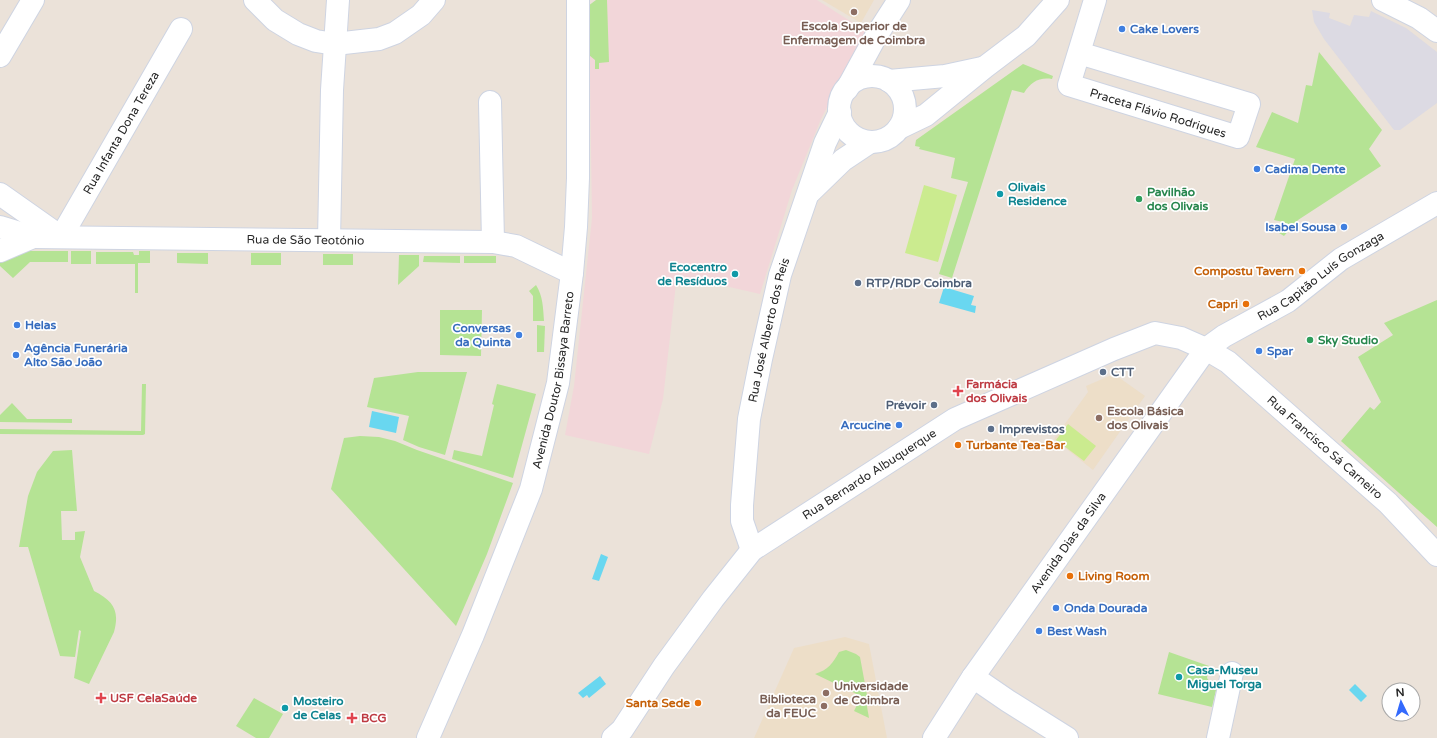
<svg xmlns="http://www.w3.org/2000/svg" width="1437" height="738" viewBox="0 0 1437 738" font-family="'Varela Round',sans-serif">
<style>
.industrial{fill:#dcdae3}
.education{fill:#eddec8}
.medical{fill:#f2d6d9}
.green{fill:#b5e394}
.pitch{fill:#cbeb8f}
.water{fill:#69d7f0}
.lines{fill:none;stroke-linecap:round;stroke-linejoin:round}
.minor-casing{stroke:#ced4e2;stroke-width:24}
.minor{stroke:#fff;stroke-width:22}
.education-dot{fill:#8d6e63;stroke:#fff;stroke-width:1.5}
.shop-dot{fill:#3f7fe0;stroke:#fff;stroke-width:1.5}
.culture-dot{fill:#0f9aa8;stroke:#fff;stroke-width:1.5}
.leisure-dot{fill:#2e9e5b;stroke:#fff;stroke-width:1.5}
.food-dot{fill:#e8710a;stroke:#fff;stroke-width:1.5}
.service-dot{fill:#5c6f8a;stroke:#fff;stroke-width:1.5}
.health-dot{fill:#e0444e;stroke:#fff;stroke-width:1.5}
.labels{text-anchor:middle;stroke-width:3.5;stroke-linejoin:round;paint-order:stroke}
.education-label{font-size:12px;font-weight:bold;fill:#785e54;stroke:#fff;text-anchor:start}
.shop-label{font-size:12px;font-weight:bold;fill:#366cbe;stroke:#fff;text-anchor:start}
.street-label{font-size:12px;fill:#282828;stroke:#fff}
.culture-label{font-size:12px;font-weight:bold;fill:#0d838f;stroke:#fff;text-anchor:start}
.leisure-label{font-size:12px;font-weight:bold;fill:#27864d;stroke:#fff;text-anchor:start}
.food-label{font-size:12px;font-weight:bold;fill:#c56008;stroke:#fff;text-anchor:end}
.service-label{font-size:12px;font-weight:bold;fill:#4e5e75;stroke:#fff;text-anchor:start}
.health-label{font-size:12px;font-weight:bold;fill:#be3a42;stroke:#fff;text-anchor:start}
</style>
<rect width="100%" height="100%" fill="#ebe2d9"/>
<polygon class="industrial" points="1312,10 1330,13 1329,18 1350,26 1354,15 1369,17 1371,11 1406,28 1437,52 1437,103 1400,130 1394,130 1324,39 1314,22"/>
<g class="education">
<polygon points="822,0 874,0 861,23"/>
<polygon points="1114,374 1145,396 1093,470 1054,439 1088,392 1086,386"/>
<polygon points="845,637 869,644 887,738 754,738 794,648"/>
</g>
<polygon class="medical" points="597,0 817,0 866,31 821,119 792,190 760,294 677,275 663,399 649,454 565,435 574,386 592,218 589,6"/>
<g class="green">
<polygon points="596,0 607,0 609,62 599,63 599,69 595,69 595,60 589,55 588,6"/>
<polygon points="1319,52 1382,130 1369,149 1381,166 1298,220 1284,236 1279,233 1283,222 1274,220 1295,159 1256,147 1272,112 1298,123 1306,85 1312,86"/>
<path d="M1023,64L1053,76L1052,79C1039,77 1031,82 1024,93L1012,90L952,278L939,274L968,182L951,178L955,158L919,149L920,147L915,146L916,140Z"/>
<polygon points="25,251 68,251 68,262 30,262 13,278 0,266 0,262 5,258"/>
<rect x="71" y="251" width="20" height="13"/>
<polygon points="139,251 150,251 150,263 138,263 138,293 135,293 135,264 96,264 96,252 133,252 134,255 139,255"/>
<polygon points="177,253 208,253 208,264 177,263"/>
<rect x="251" y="253" width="30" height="12"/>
<rect x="323" y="254" width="30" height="11"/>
<polygon points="399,255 419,255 419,266 398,285"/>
<polygon points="424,256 460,256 460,263 423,262"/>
<rect x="464" y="256" width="32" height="7"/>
<path d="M536,285C543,296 543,308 544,321H533V296L529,291Z"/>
<polygon points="1437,300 1437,527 1341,441 1370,407 1374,410 1381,402 1358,357 1393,335 1384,323"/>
<polygon points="440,310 482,310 481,356 440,355"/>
<polygon points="537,325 545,326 544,352 537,352"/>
<polygon points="418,372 467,372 445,455 419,447 403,440 409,416 367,407 374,378"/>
<polygon points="142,384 146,384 145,434 143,435 0,434 0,429 141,431"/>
<polygon points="497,384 536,394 513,478 452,459 454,450 482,456 494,405 492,404"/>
<polygon points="12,403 27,419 72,419 72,423 0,422 0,415"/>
<polygon points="360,436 379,437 395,441 417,450 513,483 487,554 456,626 331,489 344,438"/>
<path d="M72,450L77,511H61L62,540H75V532L85,531L80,557L94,591C113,601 120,610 114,632L89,684L74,678L81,631L79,630L75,657L60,656L28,547H19L28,496L37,472L53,451Z"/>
<path d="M846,650L856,654L860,657L867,695L865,698L815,674C828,670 833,663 839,652Z"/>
<polygon points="1169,652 1209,666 1207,678 1216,690 1212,707 1158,694"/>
<polygon points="254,698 283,714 269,738 256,738 236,726"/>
<polygon points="860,699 866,701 869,718 854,711"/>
</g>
<g class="pitch">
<polygon points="924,185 957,195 938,262 905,253"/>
<polygon points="1068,424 1096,446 1084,461 1056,440"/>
</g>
<g class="water">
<polygon points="944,287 974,296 971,305 976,306 975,313 939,303"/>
<polygon points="372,411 399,417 396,433 369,427"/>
<polygon points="601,554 608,557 599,581 592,579"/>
<polygon points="600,676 606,684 589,698 587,695 583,698 578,693"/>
<polygon points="1355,684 1367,696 1361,702 1349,690"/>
</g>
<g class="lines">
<g class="minor-casing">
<g id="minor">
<polyline points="255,0 275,20 298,34 316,41 335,44 379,39 395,33 421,15 434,0"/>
<polyline points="1383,0 1419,18 1437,31"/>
<polyline points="1079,53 1249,104 1238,137 1069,85 1095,0"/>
<polyline points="0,56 33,0"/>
<circle cx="872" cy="109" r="33"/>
<polyline points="889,81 945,76 982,68"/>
<polyline points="847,89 876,36 899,0"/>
<polyline points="490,102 493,242"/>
<polyline points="899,128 926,115 985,67 1026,36 1058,0"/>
<polyline points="810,192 843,160 870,142"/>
<path id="s1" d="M0,194L61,237L181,29"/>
<path id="s2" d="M0,227L33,237L493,242L516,246L572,273"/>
<polyline points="329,240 332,90 338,0"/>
<polyline points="0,251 33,237"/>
<path id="s3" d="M752,550L742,521V505L749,419L761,359L780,275L825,143L840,112"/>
<polyline points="973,677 1008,701 1067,738"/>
<path id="s4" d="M428,738L473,635L531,489L558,383L572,273L576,227L578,178V0"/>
<path id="s5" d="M613,738L622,730L664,666L713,599L752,550L955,419L1114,349L1155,333L1181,338L1206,349L1228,362L1388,503L1437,555"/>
<path id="s6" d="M934,738L973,677L1206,349L1224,336L1288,301L1341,259L1437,203"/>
<polyline points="1218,738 1232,673"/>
</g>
</g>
<use href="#minor" class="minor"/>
</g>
<g class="education-dot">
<circle cx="854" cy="12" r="4"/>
<circle cx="1099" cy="418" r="4"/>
<circle cx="826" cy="693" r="4"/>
<circle cx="824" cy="706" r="4"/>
</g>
<g class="shop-dot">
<circle cx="1122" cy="29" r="4"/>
<circle cx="1257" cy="169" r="4"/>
<circle cx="1344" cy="227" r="4"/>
<circle cx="17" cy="325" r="4"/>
<circle cx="519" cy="335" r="4"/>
<circle cx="1259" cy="351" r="4"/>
<circle cx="16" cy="355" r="4"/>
<circle cx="899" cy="425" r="4"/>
<circle cx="1056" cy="608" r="4"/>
<circle cx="1039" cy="631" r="4"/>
</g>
<g class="culture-dot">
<circle cx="1000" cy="194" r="4"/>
<circle cx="735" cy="274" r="4"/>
<circle cx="1179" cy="677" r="4"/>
<circle cx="285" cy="708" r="4"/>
</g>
<g class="leisure-dot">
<circle cx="1139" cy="199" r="4"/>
<circle cx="1310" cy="340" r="4"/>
</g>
<g class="food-dot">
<circle cx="1302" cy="271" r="4"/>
<circle cx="1246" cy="304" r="4"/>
<circle cx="958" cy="445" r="4"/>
<circle cx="1070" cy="576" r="4"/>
<circle cx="698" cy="703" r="4"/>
</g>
<g class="service-dot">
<circle cx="858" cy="283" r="4"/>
<circle cx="1103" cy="372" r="4"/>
<circle cx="934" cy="405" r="4"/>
<circle cx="991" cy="429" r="4"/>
</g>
<g class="health-dot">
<path d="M956 385h4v4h4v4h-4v4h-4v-4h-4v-4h4z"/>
<path d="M99 692h4v4h4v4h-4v4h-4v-4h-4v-4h4z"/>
<path d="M350 712h4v4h4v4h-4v4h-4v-4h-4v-4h4z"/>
</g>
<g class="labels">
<g class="education-label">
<text x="854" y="30" text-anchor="middle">Escola Superior de<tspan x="854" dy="14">Enfermagem de Coimbra</tspan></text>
<text x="1107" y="415">Escola Básica<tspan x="1107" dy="14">dos Olivais</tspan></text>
<text x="834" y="690">Universidade<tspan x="834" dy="14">de Coimbra</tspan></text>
<text x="816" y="703" text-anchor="end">Biblioteca<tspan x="816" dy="14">da FEUC</tspan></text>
</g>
<g class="shop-label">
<text x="1130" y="33">Cake Lovers</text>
<text x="1265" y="173">Cadima Dente</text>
<text x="1336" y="231" text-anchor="end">Isabel Sousa</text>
<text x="25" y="329">Helas</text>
<text x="511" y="332" text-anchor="end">Conversas<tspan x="511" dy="14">da Quinta</tspan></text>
<text x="24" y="352">Agência Funerária<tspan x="24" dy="14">Alto São João</tspan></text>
<text x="1267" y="355">Spar</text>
<text x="891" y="429" text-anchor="end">Arcucine</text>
<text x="1064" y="612">Onda Dourada</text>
<text x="1047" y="635">Best Wash</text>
</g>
<g class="street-label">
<text transform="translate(1158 113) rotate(17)" y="4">Praceta Flávio Rodrigues</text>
<text dy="4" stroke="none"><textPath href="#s1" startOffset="195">Rua Infanta Dona Tereza</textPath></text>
<text dy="4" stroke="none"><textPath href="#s2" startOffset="307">Rua de São Teotónio</textPath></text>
<text dy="4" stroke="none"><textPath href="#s6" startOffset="611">Rua Capitão Luís Gonzaga</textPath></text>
<text dy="4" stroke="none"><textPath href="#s3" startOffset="224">Rua José Alberto dos Reis</textPath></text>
<text dy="4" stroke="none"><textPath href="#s4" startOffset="381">Avenida Doutor Bissaya Barreto</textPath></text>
<text dy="4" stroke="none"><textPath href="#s5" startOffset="902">Rua Francisco Sá Carneiro</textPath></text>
<text dy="4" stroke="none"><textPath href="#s5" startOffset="374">Rua Bernardo Albuquerque</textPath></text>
<text dy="4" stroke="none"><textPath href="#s6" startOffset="237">Avenida Dias da Silva</textPath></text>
</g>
<g class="culture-label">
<text x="1008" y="191">Olivais<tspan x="1008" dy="14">Residence</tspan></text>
<text x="727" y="271" text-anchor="end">Ecocentro<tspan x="727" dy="14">de Resíduos</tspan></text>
<text x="1187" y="674">Casa-Museu<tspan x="1187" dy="14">Miguel Torga</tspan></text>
<text x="293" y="705">Mosteiro<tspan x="293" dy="14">de Celas</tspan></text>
</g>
<g class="leisure-label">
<text x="1147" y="196">Pavilhão<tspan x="1147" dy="14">dos Olivais</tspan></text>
<text x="1318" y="344">Sky Studio</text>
</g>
<g class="food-label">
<text x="1294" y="275">Compostu Tavern</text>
<text x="1238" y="308">Capri</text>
<text x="966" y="449" text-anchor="start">Turbante Tea-Bar</text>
<text x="1078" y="580" text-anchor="start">Living Room</text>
<text x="690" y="707">Santa Sede</text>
</g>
<g class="service-label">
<text x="866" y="287">RTP/RDP Coimbra</text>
<text x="1111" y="376">CTT</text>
<text x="926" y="409" text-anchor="end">Prévoir</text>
<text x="999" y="433">Imprevistos</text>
</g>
<g class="health-label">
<text x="966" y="388">Farmácia<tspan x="966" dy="14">dos Olivais</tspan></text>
<text x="110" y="702">USF CelaSaúde</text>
<text x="361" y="722">BCG</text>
</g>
</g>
<g transform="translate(1401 702) rotate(355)"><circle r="19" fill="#ffffff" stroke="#a9a9a9"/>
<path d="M0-3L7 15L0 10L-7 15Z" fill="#346afd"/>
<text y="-6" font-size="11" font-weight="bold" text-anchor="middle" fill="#282828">N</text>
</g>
</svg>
